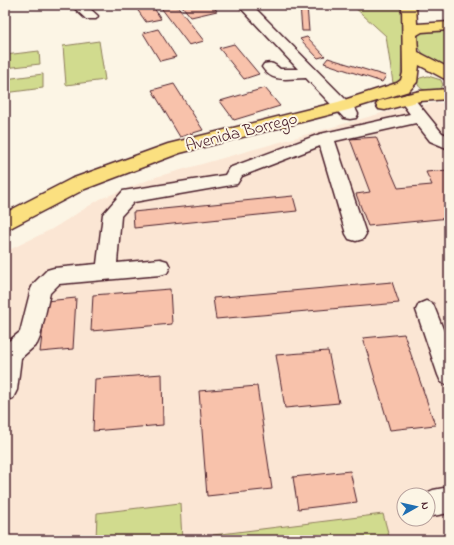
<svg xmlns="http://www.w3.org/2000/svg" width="454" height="545" viewBox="0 0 454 545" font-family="'Indie Flower',sans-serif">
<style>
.built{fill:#fbe6d4;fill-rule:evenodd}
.green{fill:#d1db8e;stroke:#8e7d5c}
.building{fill:#f8c2ab;stroke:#4a1f2b}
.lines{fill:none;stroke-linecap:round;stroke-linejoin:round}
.minor-casing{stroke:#4a1f2b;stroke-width:3}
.major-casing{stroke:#4a1f2b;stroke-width:3}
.minor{fill:#fcf5e5;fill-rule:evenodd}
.major{fill:#fbe080;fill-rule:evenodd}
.labels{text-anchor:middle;stroke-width:4;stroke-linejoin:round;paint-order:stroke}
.street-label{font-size:17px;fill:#4a1f2b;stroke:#fcf5e5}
</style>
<rect width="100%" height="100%" fill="#fcf5e5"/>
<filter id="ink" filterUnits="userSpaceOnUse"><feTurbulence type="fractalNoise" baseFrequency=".025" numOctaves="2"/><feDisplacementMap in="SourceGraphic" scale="8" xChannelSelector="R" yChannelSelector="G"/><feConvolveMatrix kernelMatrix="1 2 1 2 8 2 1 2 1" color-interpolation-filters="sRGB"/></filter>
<g filter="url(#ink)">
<path class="built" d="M432,103H449V540H5V252L52,229L100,199L156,177L382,113ZM404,495H428V519H404Z"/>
<g class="green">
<polygon points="352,5 403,5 401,81 393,83 386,36"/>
<polygon points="436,29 449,30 449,70 424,55 415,42 420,32"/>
<polygon points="99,41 105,80 66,85 63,46"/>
<polygon points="39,51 40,64 5,68 5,55"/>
<polygon points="43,74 43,88 5,93 5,79"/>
<path d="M428,76L441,80L443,85L440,89C431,91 419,93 417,81L420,78Z"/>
<polygon points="180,503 182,540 96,540 97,513"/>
<polygon points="383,514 390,540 213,540 213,535"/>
</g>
<g class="building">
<polygon points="134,5 152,5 161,19 146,22"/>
<polygon points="159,5 176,5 204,41 189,45"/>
<polygon points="186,5 212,5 217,11 191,17 182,6"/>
<polygon points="300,5 307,6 309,31 302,31"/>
<polygon points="158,29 176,57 160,61 143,33"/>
<polygon points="307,37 325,56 318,58 300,39"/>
<polygon points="234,44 259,74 244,79 219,48"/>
<polygon points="328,58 386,76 382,82 324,63"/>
<polygon points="174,84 203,130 180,137 152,90"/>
<polygon points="265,88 280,106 234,120 220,101"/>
<polygon points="376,137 398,188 432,185 426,172 448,170 449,218 368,226 356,194 370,192 350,139"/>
<polygon points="293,196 297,211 134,228 133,212"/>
<polygon points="392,282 399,303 216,319 213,298"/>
<polygon points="170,289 172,324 91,331 93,295"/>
<polygon points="76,298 73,349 40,352 46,301"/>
<polygon points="404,334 435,425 390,430 363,338"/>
<polygon points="328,351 339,403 285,408 276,355"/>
<polygon points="162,374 163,425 93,431 95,379"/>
<polygon points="257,386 272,489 207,496 199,391"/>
<polygon points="350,471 357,502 298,509 293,477"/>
</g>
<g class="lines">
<g class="minor-casing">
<g id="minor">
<polygon points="71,5 86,5 98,16 96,19 86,19"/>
<path d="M238,5H252L356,110L358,114L356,118L350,119L344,118L306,78C288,78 273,84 262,67L264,64C272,62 274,64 280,69H298Z"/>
<polygon points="407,94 412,96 442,133 449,136 449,149 430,141 416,123 335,141 366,234 363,239 356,241 349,239 346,234 320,146 242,176 237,184 134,202 121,216 117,263 160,259 167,261 170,267 167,273 160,275 59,284 50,293 40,337 37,344 21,358 17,390 13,398 5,401 5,344 20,332 31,289 34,283 47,270 54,268 97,264 103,214 123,191 225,175 229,168 320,134 410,114 399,99 402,96"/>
<polygon points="426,301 433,304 449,344 449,385 441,382 438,375 416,310 419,304"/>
<polygon points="449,487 449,513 433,516 428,514 428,495 423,495 424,494 433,490"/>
</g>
</g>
<g class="major-casing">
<g id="major">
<polygon points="402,5 416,5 417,24 449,22 449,30 422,32 417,35 418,52 449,68 449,80 443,78 419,65 417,82 409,91 348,110 180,153 85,189 12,227 5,230 5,213 71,179 168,144 338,102 397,83 401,80 403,73"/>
<polygon points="449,89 449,99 420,101 385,110 379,109 376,105 379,101 420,91"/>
</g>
</g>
<use href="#minor" class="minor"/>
<use href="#major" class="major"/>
</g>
</g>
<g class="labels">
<g class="street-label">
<text transform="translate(241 131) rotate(-14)" y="6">Avenida Borrego</text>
</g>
</g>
<rect width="454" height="545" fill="none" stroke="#fcf5e5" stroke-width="20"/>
<rect x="10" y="10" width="434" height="525" fill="none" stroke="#4a1f2b" stroke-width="1.5" filter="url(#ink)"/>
<g transform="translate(416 507) rotate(82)"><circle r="19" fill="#fcf5e5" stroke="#b59f9b"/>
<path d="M0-3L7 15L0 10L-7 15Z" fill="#1f6fb2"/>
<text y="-6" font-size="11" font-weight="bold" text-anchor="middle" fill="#4a1f2b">N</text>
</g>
</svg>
